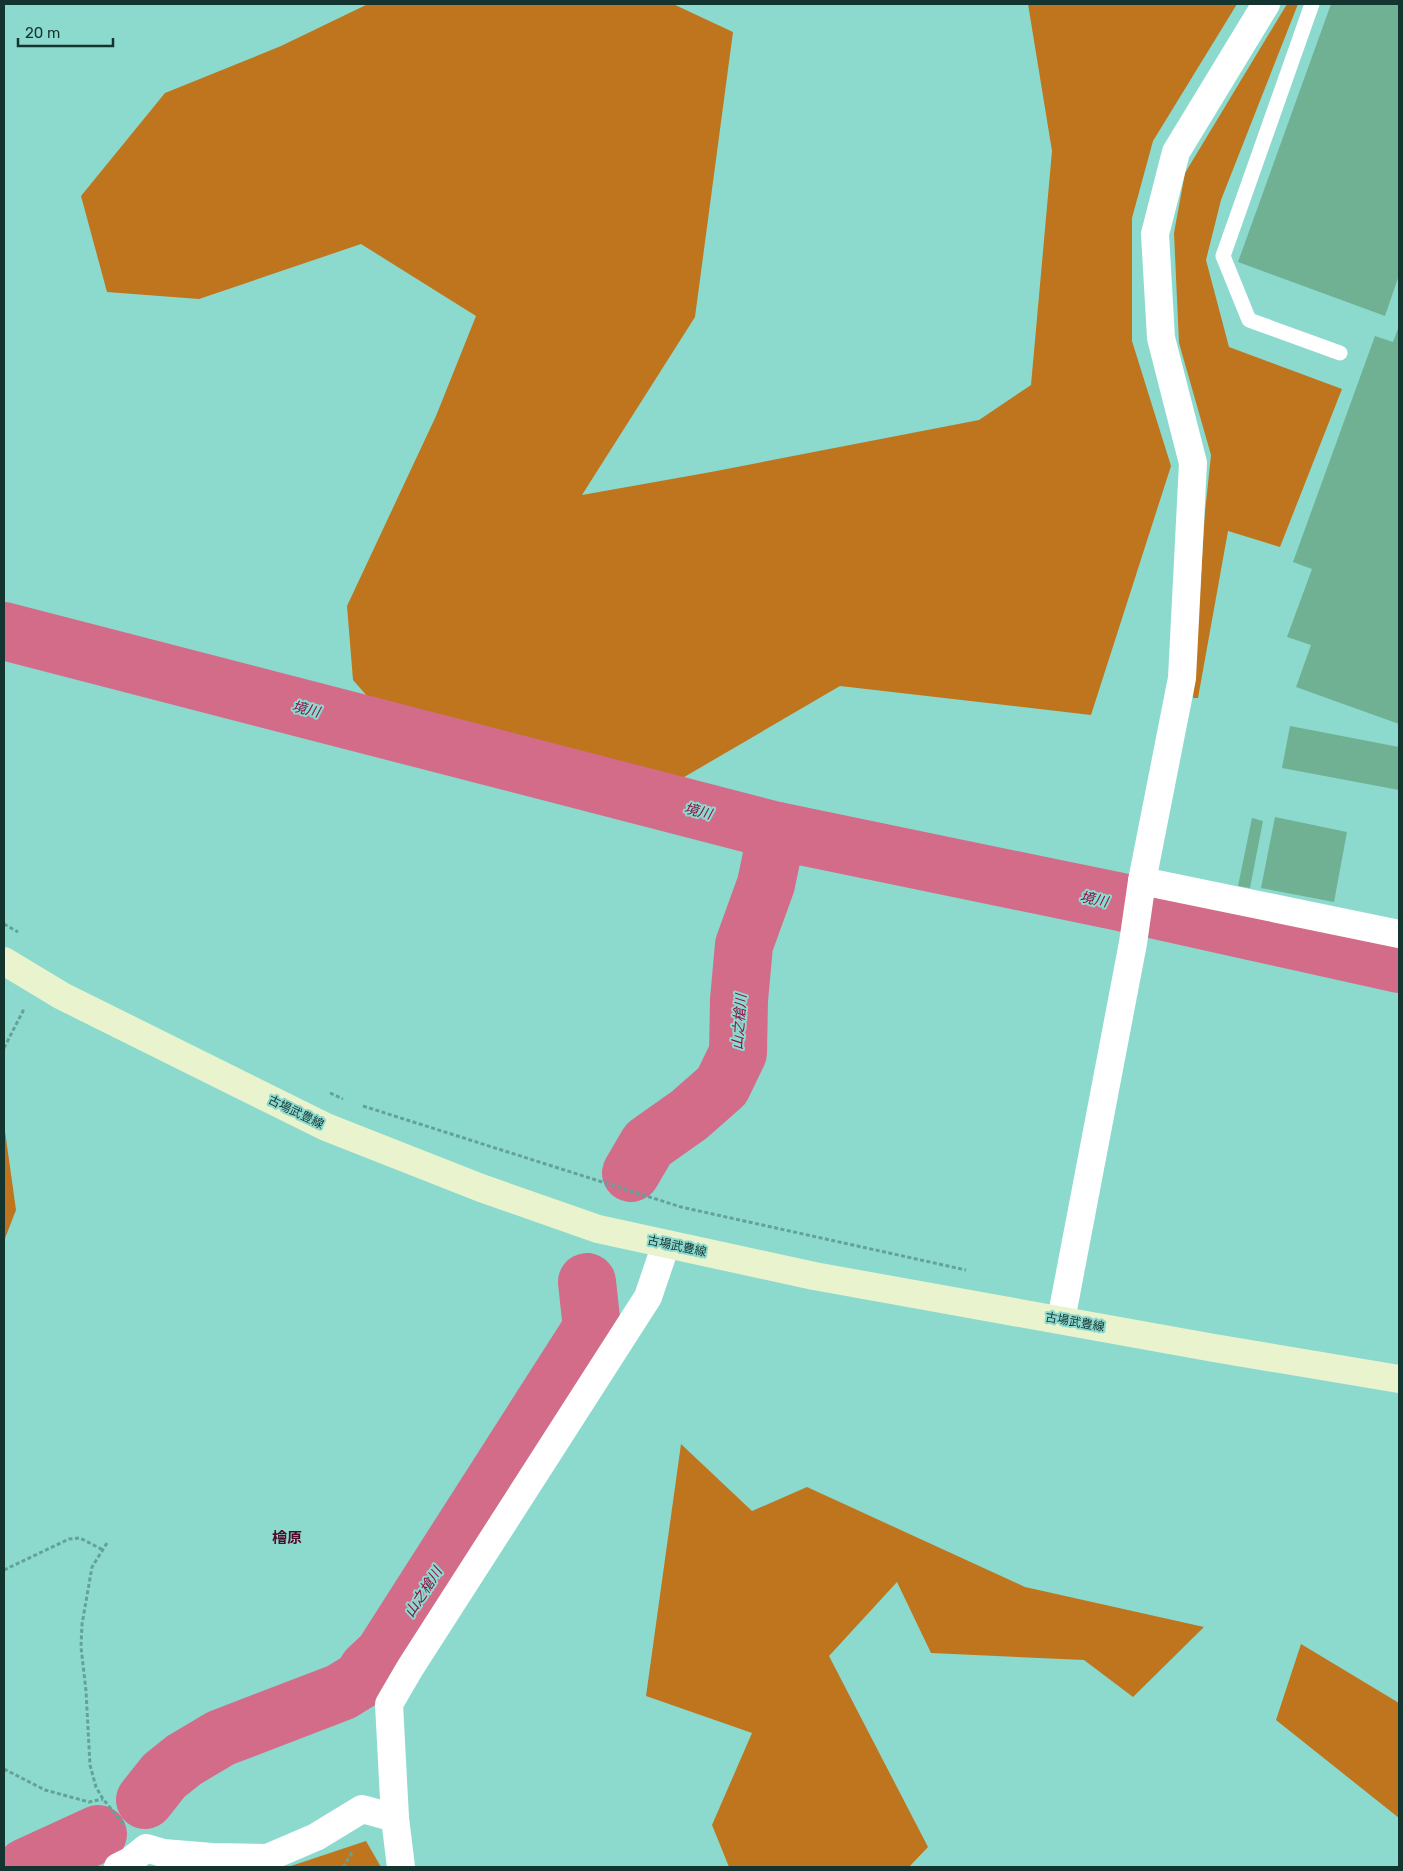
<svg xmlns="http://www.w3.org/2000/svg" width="1403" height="1871" viewBox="0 0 1403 1871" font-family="Rubik,'Noto Sans JP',sans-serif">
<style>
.forest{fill:#bf751d}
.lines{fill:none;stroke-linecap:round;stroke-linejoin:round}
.river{stroke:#d36c88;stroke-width:58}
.building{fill:#70b093}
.path{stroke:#64a299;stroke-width:3;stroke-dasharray:4 2.5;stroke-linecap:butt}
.service{stroke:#fff;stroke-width:15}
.minor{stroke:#fff;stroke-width:28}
.secondary{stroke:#e9f4ce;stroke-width:28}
.labels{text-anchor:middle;stroke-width:4;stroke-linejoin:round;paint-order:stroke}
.street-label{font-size:12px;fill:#143430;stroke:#8cdace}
.water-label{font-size:14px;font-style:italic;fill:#8f0e45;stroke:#8cdace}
.quarter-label{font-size:15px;font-weight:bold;fill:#4f0b25;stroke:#8cdace}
</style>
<rect width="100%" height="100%" fill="#8cdace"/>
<g class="forest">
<polygon points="368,4 673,4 733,32 695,317 582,495 711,472 979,420 1031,385 1052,151 1028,4 1237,4 1153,141 1132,218 1132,341 1171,466 1091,715 840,686 674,783 388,720 353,680 347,606 436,416 476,316 361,244 199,299 107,292 81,196 165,93 281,46"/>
<polygon points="1287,4 1298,4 1221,200 1206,260 1229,347 1342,389 1280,547 1228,531 1198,698 1193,698 1205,512 1211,455 1179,343 1174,233 1185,173"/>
<polygon points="4,1124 16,1210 4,1241"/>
<polygon points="681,1444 752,1511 807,1487 1025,1587 1204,1627 1133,1697 1084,1660 931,1653 897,1582 829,1656 928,1847 909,1867 729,1867 712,1825 752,1733 646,1696"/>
<polygon points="1301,1644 1399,1703 1399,1818 1276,1720"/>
<polygon points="366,1841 381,1867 288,1867"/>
</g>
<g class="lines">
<g class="river">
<polyline points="4,631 777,831 1116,901 1399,964"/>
<polyline points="631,1173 648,1144 689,1115 722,1086 738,1053 739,1000 744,945 766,884 777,831"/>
<polyline points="145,1800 164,1776 184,1760 221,1738 341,1692 362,1679 368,1669 383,1655 592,1328 587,1282"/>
<polyline points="26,1867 98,1834"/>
</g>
</g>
<g class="building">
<polygon points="1331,4 1399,4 1399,275 1385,316 1238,262"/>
<polygon points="1399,326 1399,724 1296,687 1311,645 1287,637 1312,569 1293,562 1375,336 1393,342"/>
<polygon points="1290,726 1399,747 1399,790 1282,768"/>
<polygon points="1275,817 1347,832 1334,902 1261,888"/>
<polygon points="1252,818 1263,821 1250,888 1238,886"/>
</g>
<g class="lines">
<g class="path">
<polyline points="4,924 18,932"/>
<polyline points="4,1048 24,1009"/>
<polyline points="330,1093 343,1099"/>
<polyline points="363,1106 681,1207 966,1270"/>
<polyline points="107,1543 92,1567 82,1624 81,1647 86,1691 90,1765 96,1787 103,1799 125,1826"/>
<polyline points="4,1570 69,1539 80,1538 103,1550"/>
<polyline points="4,1769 45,1790 89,1802 103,1799"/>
<polyline points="343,1867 353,1851"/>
</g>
<polyline class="service" points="1312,4 1223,256 1249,320 1340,353"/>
<g class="minor">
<polyline points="1142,881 1399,934"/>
<polyline points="1061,1320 1133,943 1142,881 1182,678 1193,463 1161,338 1155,234 1176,152 1266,4"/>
<polyline points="118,1867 130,1861 146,1848 163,1853 212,1857 267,1858 316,1837 362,1809 395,1818"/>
<polyline points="401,1867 395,1818 389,1704 410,1668 648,1297 666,1244"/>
</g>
<polyline class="secondary" points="4,961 62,996 326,1127 481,1188 598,1229 814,1276 1214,1348 1399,1379"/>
</g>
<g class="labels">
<g class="street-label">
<text transform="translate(296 1112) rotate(26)" y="4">古場武豊線</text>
<text transform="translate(677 1246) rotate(12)" y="4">古場武豊線</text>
<text transform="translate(1075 1322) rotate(10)" y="4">古場武豊線</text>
</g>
<g class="water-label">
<text transform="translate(306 709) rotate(14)" y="5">境川</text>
<text transform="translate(698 811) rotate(14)" y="5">境川</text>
<text transform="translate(1094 899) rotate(12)" y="5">境川</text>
<text transform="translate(739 1022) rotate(-86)" y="5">山之槍川</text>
<text transform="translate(423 1592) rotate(-57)" y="5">山之槍川</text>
</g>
<g class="quarter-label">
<text x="287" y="1543">檜原</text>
</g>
</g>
<rect width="1403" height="1871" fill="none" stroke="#143430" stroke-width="10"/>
<path d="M18 38v8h95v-8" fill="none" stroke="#143430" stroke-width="2.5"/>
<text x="25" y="38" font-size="15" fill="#143430" stroke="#8cdace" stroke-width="4" paint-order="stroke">20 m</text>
</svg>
